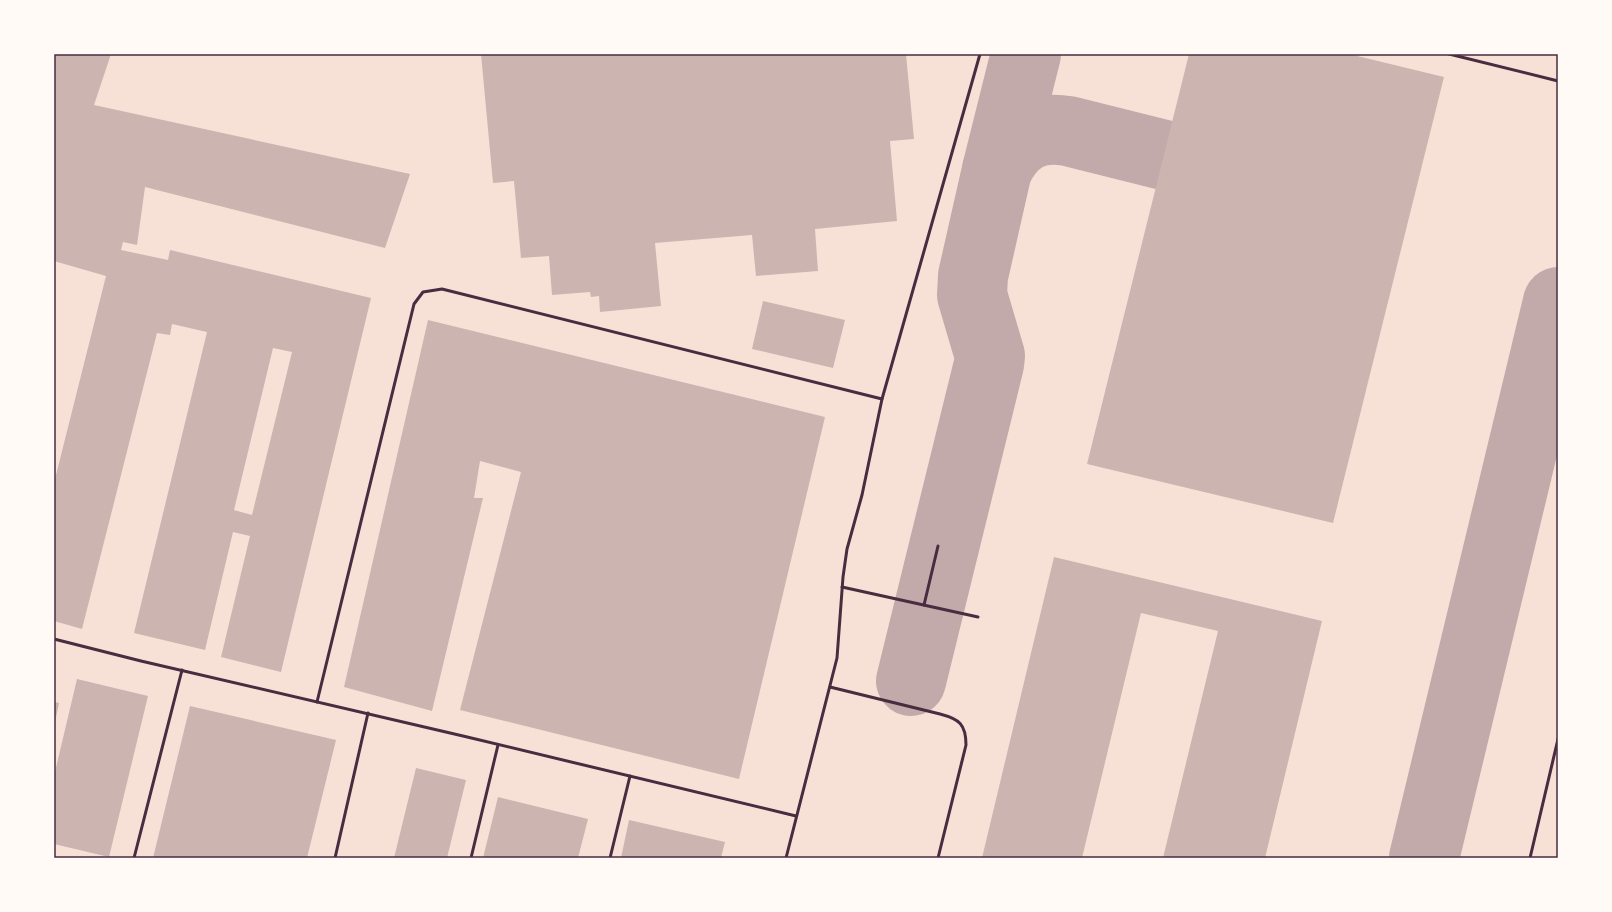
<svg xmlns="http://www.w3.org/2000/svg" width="1612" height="912" viewBox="0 0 1612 912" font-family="Poppins,sans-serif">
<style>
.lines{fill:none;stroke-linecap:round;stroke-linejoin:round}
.taxiway{stroke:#c3aaaa;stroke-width:70}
.building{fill:#ccb4b1;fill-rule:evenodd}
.service{stroke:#4a2c40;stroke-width:3}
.neatline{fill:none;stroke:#4a2c40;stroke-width:1.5}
</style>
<rect width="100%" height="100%" fill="#f7e1d7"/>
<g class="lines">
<g class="taxiway">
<path d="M997,170C1012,139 1034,125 1068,131L1164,155"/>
<polyline points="911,681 989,364 990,356 972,295 973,276 997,170 1026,54"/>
<polyline points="1424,858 1558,302"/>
</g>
</g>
<g class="building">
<path d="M54,54H111L94,105L410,174L385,248L145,187L137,245L123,242L121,250L168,260L170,250L371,298L281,672L221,657L250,536L233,532L205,650L134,633L207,332L172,324L170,335L157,333L82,629L54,621V483L106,276L54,261ZM273,348L292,352L252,515L234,510Z"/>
<polygon points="481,54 906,54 914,139 890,141 897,221 815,229 818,271 756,276 752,235 655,243 661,306 600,312 599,296 591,297 590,292 552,295 549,256 521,258 514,181 493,183"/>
<polygon points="1189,54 1349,54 1444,77 1333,523 1087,464"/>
<polygon points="763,301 845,320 833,368 752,349"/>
<polygon points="428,320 825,417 739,779 460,710 521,472 480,461 474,498 483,498 432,711 344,687"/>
<polygon points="1054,557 1322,621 1265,858 1163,858 1218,631 1141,613 1082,858 982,858"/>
<polygon points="77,679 148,696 109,857 54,844 54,776"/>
<polygon points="54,702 59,703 55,722 54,722"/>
<polygon points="190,706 336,740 307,858 153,858"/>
<polygon points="416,768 466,780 447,858 394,858"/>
<polygon points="498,797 588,819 578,858 483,858"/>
<polygon points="629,820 725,842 721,858 621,858"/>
</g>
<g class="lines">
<g class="service">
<polyline points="1449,54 1558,81"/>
<polyline points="842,587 978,617"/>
<polyline points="924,605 938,546"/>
<polyline points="54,639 141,661 463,736 796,816"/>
<path d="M830,687L940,714C959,719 966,724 966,745L938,858"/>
<polyline points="317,702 414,304 423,292 442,289 882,399"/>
<polyline points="134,858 182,670"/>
<polyline points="335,858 368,713"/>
<polyline points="471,858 498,745"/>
<polyline points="610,858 630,776"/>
<polyline points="786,858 837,658 843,577 847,549 862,495 882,399 980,54"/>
<polyline points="1530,858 1558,739"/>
</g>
</g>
<rect width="1612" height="912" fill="none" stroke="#fffaf5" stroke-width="110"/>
<rect x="55" y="55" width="1502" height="802" class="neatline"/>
</svg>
